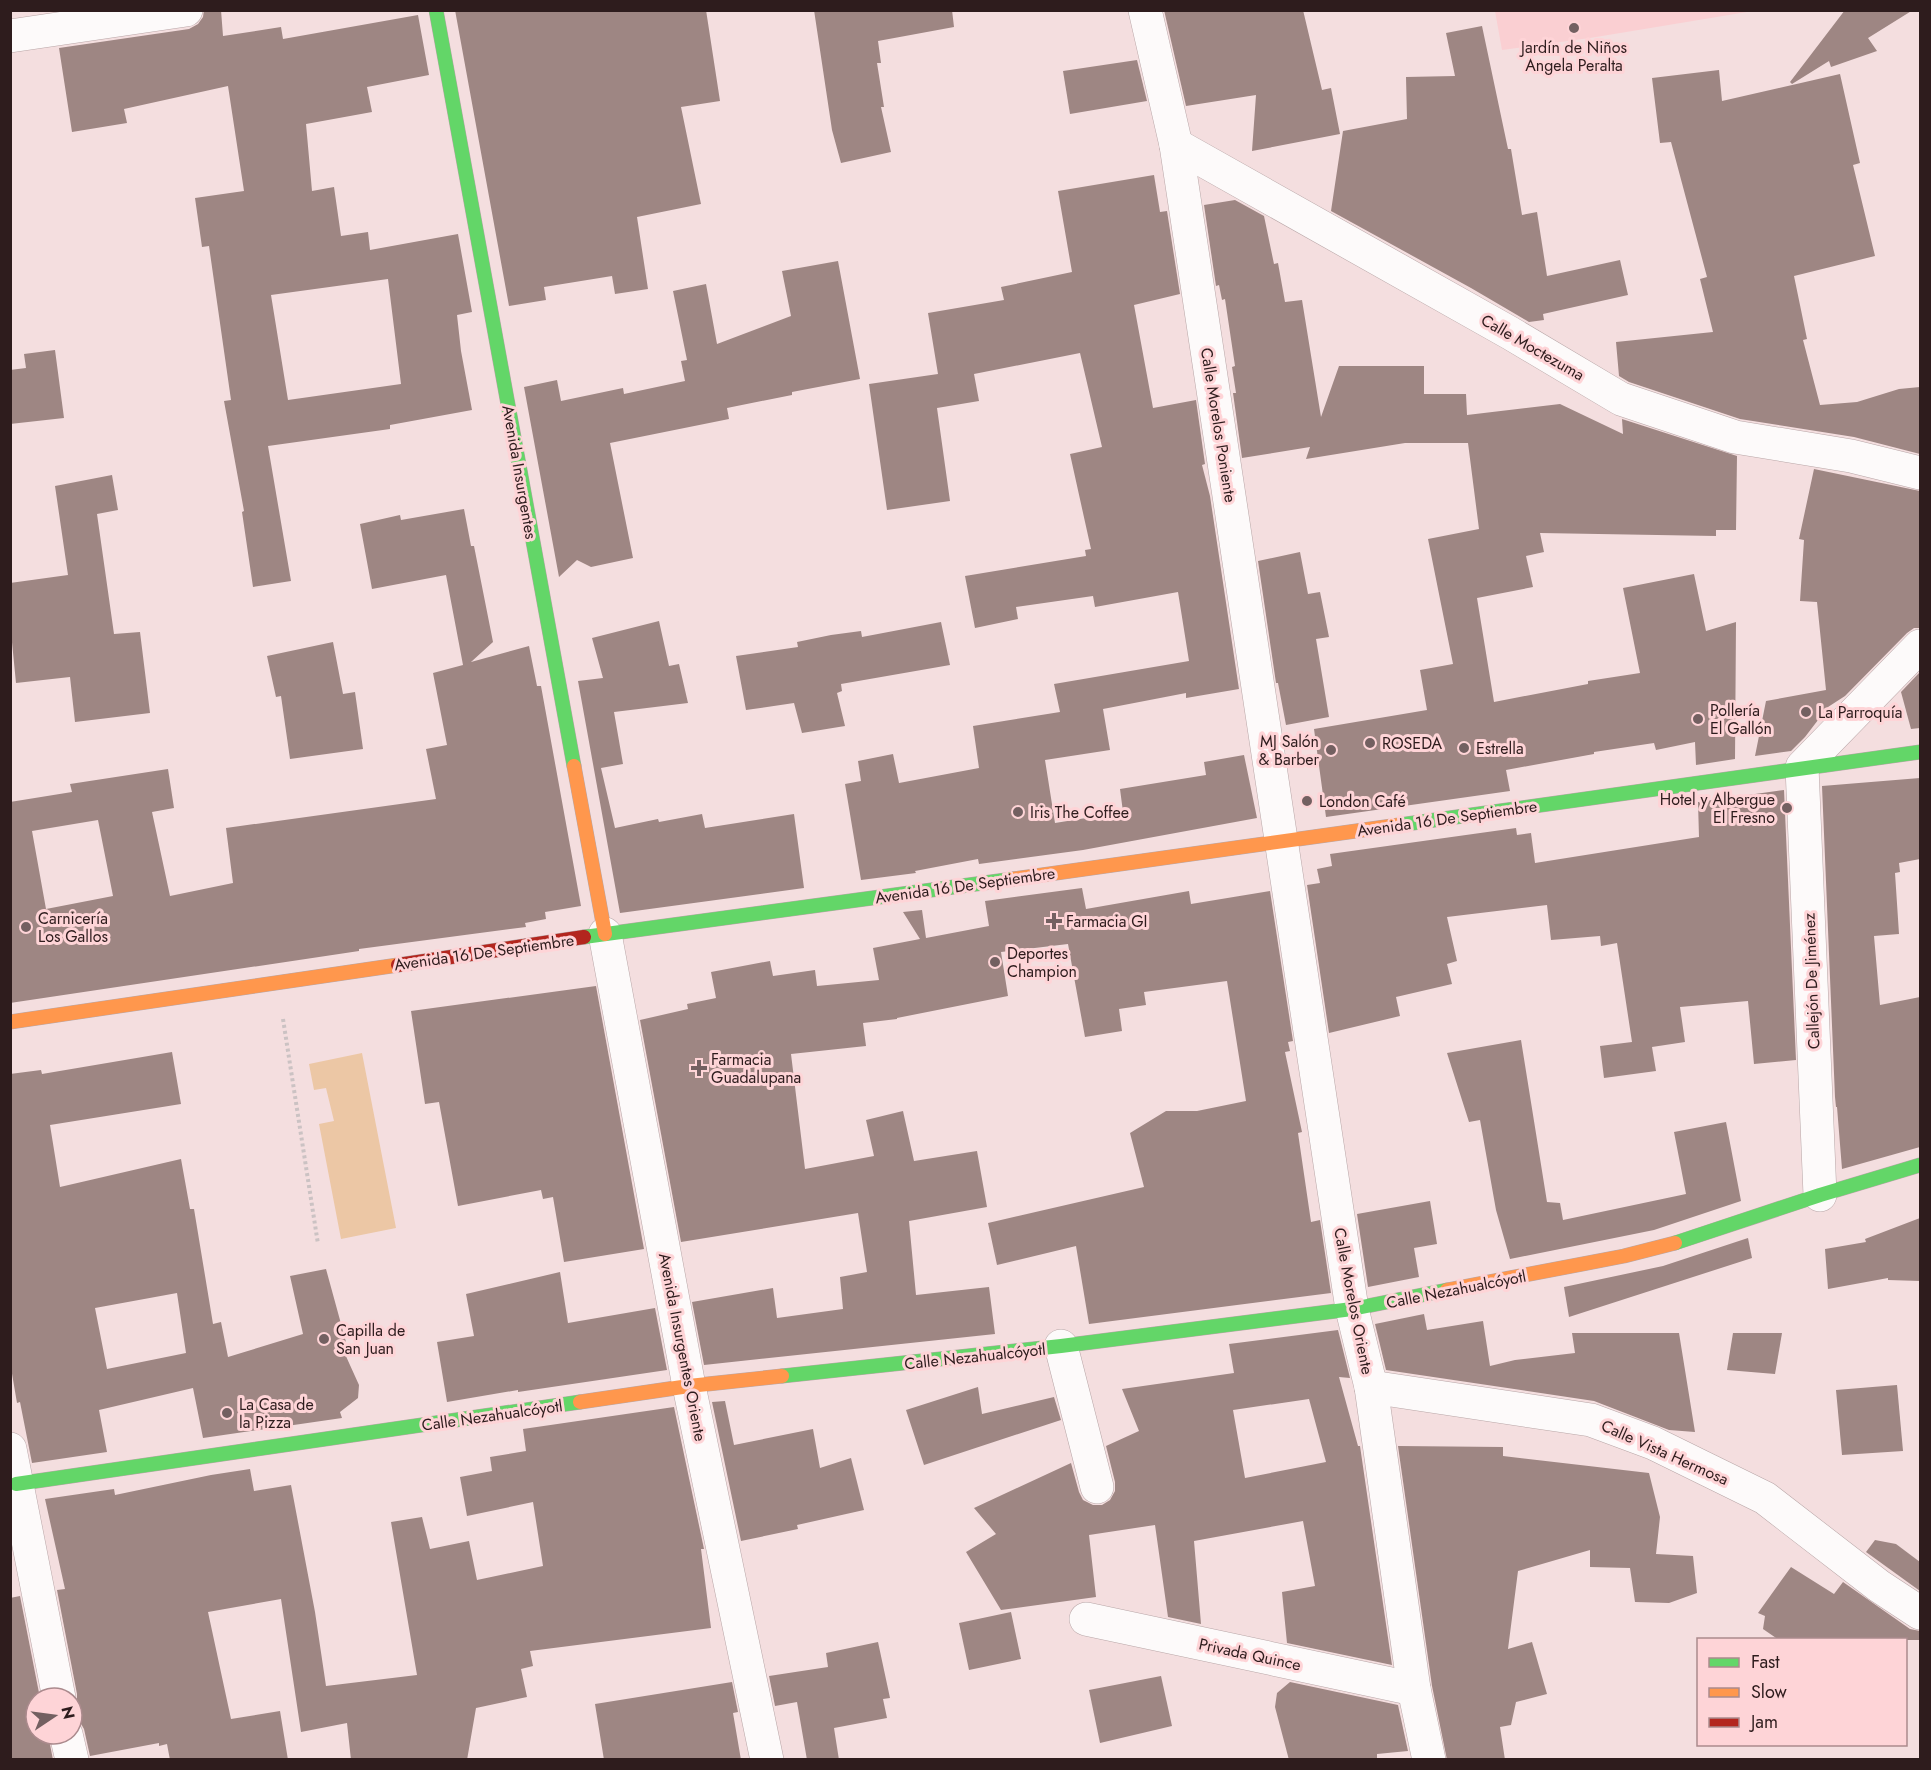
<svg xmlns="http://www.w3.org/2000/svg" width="1931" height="1770" viewBox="0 0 1931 1770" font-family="Jost,sans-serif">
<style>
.built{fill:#facfd2}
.green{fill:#ecc7a5}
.building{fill:#9e8683;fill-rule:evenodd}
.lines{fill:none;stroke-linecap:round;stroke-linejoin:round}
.street-casing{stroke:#b8a6a7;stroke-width:34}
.fast-casing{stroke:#b8a6a7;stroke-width:15}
.slow-casing{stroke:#b8a6a7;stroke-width:15}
.jam-casing{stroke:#b8a6a7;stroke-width:15}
.path{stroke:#cbc2c3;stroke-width:4;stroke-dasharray:3 3;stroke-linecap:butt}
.street{stroke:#fdfafa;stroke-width:33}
.fast{stroke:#63d668;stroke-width:14}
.slow{stroke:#ff974d;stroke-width:14}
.jam{stroke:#b3261e;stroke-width:14}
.poi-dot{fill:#736061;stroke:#fed4d7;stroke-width:2}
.labels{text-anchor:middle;stroke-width:6;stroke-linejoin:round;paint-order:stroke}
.poi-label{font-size:16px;fill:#2e1c1d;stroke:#fed4d7;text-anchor:start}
.street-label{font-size:16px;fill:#2e1c1d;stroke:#fed4d7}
</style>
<rect width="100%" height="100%" fill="#f4dedf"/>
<polygon class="built" points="1495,11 1495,10 1753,11 1590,38 1502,50"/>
<polygon class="green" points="362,1053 396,1228 341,1239 319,1124 334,1121 326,1088 314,1090 309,1064"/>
<g class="building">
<path d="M204,10H221L223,36L281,27L283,39L418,15L429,75L367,87L372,112L306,124L312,191L334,187L341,236L368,232L370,250L458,234L472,312L457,315L461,351L472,410L390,425V429L268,446L291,581L253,587L242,512L244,511L224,401L231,400L209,246L202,247L195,198L244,191L228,86L124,109L127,123L72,132L59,48L189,29L198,24L203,17ZM388,279L401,384L288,400L271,295Z"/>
<polygon points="455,10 706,10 720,101 681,107 701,204 637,217 648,289 615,294 612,276 544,287 546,300 509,306"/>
<polygon points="814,10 952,10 954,27 878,41 881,63 877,63 884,107 881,107 891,152 841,163 832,130"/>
<polygon points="1164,10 1303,10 1322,90 1331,88 1340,134 1252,151 1256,95 1186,106"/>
<polygon points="1845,10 1913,10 1868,38 1877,51 1831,67 1829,61 1792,84 1790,82"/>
<polygon points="1482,26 1508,149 1511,149 1522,215 1537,212 1547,276 1620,260 1628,295 1543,314 1544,320 1529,322 1471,288 1331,211 1343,131 1407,119 1406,77 1455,76 1446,33"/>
<polygon points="1137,60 1147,101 1070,114 1063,71"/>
<polygon points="1719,70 1722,101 1840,74 1860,163 1853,165 1875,256 1794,276 1807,339 1803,340 1820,405 1857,402 1899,389 1920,387 1920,454 1854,437 1740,419 1629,382 1619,376 1616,342 1713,332 1700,279 1707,277 1671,142 1660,143 1652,78"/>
<polygon points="1154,175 1160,212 1167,211 1180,294 1134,305 1153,408 1196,400 1205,464 1202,465 1210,496 1239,689 1186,698 1186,693 1103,709 1110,750 1045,760 1055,823 1123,812 1120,789 1206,775 1204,762 1244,755 1257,818 1083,850 979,864 978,859 915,871 916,873 861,880 845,784 861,781 858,761 893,754 899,783 979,768 973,726 1060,712 1054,684 1189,661 1178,592 1095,607 1093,596 1016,607 1018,619 975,628 965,576 1086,556 1085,550 1091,549 1070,454 1102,447 1080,353 974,374 979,401 937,408 950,501 887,510 869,384 938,374 928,313 1004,300 1001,287 1072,272 1058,191"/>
<polygon points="1235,200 1264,216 1274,264 1278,263 1285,302 1302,300 1321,417 1339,366 1424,366 1424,394 1466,394 1467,415 1560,404 1623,434 1622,419 1737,456 1736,530 1716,530 1716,536 1540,533 1544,552 1526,556 1533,587 1477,598 1494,702 1588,684 1588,681 1640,673 1623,588 1694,574 1706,631 1736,622 1735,759 1696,765 1695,742 1656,750 1654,743 1594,752 1594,754 1506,770 1510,791 1326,817 1314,729 1427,710 1420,670 1453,664 1428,539 1479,529 1468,443 1405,443 1306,459 1310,447 1242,458 1233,393 1236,393 1232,367 1235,366 1225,299 1222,300 1219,285 1216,286 1204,205"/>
<polygon points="838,261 860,379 792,392 792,395 727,408 729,419 610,443 633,558 591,567 577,560 559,577 524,387 557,380 561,401 623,388 624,394 685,381 681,361 687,360 673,291 706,284 717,344 791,316 782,271"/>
<polygon points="55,350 64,418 10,424 10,370 26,368 24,354"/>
<polygon points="1814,469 1920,491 1920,628 1914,628 1907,633 1845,696 1828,707 1805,737 1791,751 1755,756 1766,701 1826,690 1817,602 1800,601 1804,540 1799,539"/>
<polygon points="112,475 118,510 97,514 114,634 140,632 150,713 75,722 70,677 16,683 10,622 10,583 68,575 55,486"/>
<path d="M464,509L471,546H474L493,642L471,662L529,646L537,686H541L581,906L545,912L546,919L525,923L526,927L359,949V951L10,1003V802L72,792L70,784L168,769L174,808L152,812L170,896L233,883L226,828L436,799L426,749L447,745L433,673L463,665L446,575L372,589L360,524L400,515L401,520ZM98,820L113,896L46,909L32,831Z"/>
<polygon points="1300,552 1308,594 1320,592 1329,637 1316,639 1329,717 1286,725 1278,683 1276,683 1258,561"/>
<polygon points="659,621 669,666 679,664 688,703 614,712 623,764 601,768 615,828 658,819 659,822 702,814 705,828 794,814 804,888 620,913 578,681 603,678 592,638"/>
<polygon points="941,622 950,665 841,684 842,691 837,693 845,726 802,733 794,703 746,710 736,656 798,647 797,642 831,635 861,631 862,637"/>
<polygon points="333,642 343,694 355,692 363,749 290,759 281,696 276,697 267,656"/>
<polygon points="1920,672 1920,728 1911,729 1901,692"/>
<polygon points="1920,778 1920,859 1899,863 1900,872 1895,873 1899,934 1874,936 1880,1005 1920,997 1920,1147 1842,1169 1837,1107 1836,1107 1835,1097 1822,786"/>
<polygon points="1784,790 1796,1060 1754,1064 1748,1001 1680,1007 1685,1042 1652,1047 1656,1071 1604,1078 1600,1046 1632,1042 1617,943 1601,946 1600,936 1551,940 1547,905 1447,917 1457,961 1447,964 1452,984 1396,997 1400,1016 1329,1033 1307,885 1320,883 1317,869 1332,866 1330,854 1516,828 1517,835 1531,833 1535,863 1699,837 1698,802"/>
<polygon points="1082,888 1086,909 1189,891 1191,904 1270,891 1293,1041 1288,1042 1290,1051 1285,1052 1302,1132 1298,1133 1311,1222 1320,1220 1331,1293 1089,1324 1076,1246 997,1265 988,1223 1144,1187 1130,1133 1166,1111 1197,1111 1246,1101 1227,981 1144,992 1146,1005 1119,1009 1122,1031 1085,1037 1068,944 1001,952 1008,996 897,1018 897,1019 863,1023 866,1046 791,1054 805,1169 874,1156 866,1120 903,1111 914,1161 977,1151 987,1207 909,1221 916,1295 989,1287 995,1334 704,1365 692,1302 773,1288 777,1318 843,1309 840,1277 867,1272 858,1213 681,1242 640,1020 688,1009 687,1004 716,998 711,972 770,961 773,976 815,970 817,986 879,980 873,948 920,939 903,912 922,910 926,938 989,926 985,901"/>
<polygon points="596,986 644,1249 564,1262 553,1197 543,1199 541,1190 458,1206 439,1102 425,1104 411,1011"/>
<polygon points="1521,1040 1547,1202 1560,1203 1563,1220 1686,1194 1674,1132 1726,1122 1741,1201 1654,1230 1510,1259 1496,1210 1480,1120 1469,1122 1447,1053"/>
<path d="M172,1052L181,1104L50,1125L60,1187L181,1159L190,1209H194L213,1324L221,1322L228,1357L303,1334L290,1276L326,1269L346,1342L340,1343L359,1385L358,1398L340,1412L342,1418L203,1438L193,1388L99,1410L107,1452L32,1463L20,1402L17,1403L10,1362V1074L41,1070L42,1074ZM177,1293L186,1353L107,1369L95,1308Z"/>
<polygon points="1430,1201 1437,1244 1414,1248 1419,1277 1368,1287 1357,1214"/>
<polygon points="1920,1218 1920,1281 1888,1280 1888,1278 1828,1289 1825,1249 1866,1242 1865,1239"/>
<polygon points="1748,1238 1752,1258 1569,1317 1564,1287 1663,1266"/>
<polygon points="560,1272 568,1323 655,1308 667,1370 518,1392 518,1390 447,1402 437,1342 474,1336 466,1294"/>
<polygon points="1424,1314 1427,1330 1483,1321 1490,1366 1515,1360 1575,1353 1572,1333 1679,1333 1695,1432 1669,1430 1594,1401 1386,1370 1375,1324"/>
<path d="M1338,1330L1350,1378L1339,1377L1358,1446H1360L1392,1665L1287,1643L1282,1592L1315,1586L1303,1521L1194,1541L1201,1624L1168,1617L1155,1525L1089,1535L1096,1597L1001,1610L966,1552L996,1534L974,1508L1071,1463L1079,1492L1083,1500L1093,1505H1102L1110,1500L1115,1491V1482L1106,1446L1139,1431L1122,1389L1234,1373L1229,1344ZM1309,1399L1326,1462L1245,1478L1233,1410Z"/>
<polygon points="1733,1333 1782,1333 1775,1374 1727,1370"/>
<polygon points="1897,1385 1903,1451 1842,1455 1836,1390"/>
<polygon points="978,1387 982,1414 1054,1397 1061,1420 924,1465 906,1410"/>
<polygon points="725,1401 734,1445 813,1429 820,1468 851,1458 864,1510 797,1525 798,1529 741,1541 712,1402"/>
<polygon points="674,1407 704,1549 701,1549 711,1628 530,1651 533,1666 521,1669 527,1697 476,1708 467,1760 351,1760 347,1723 301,1732 281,1599 208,1612 231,1719 280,1711 288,1760 170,1760 167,1744 159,1746 159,1743 90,1756 84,1729 80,1722 72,1716 72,1711 77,1703 77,1694 57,1590 65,1589 45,1499 114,1489 115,1495 211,1475 250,1469 254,1491 291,1485 315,1612 326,1686 417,1675 391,1522 422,1517 430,1549 469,1541 477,1580 543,1566 533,1502 467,1516 460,1477 492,1471 490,1457 526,1451 523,1429"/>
<polygon points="1398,1446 1503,1447 1503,1456 1649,1473 1660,1517 1656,1554 1693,1556 1697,1593 1669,1603 1635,1602 1630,1568 1590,1567 1590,1550 1518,1571 1508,1649 1532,1642 1547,1694 1516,1702 1511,1725 1500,1727 1505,1760 1447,1760 1432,1686"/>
<polygon points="1875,1540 1896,1544 1920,1562 1920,1591 1866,1552"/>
<polygon points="1791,1567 1834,1594 1843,1582 1910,1629 1920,1631 1920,1640 1779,1640 1763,1629 1765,1616 1758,1613"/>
<polygon points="20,1596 40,1698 36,1698 36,1734 48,1734 53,1760 10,1760 10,1598"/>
<polygon points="1011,1612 1021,1659 969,1670 959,1623"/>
<polygon points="878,1642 890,1698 883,1699 887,1718 834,1728 839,1760 807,1760 797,1702 775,1706 769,1676 828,1667 826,1653"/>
<polygon points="1161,1676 1172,1726 1100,1743 1089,1690"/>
<polygon points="732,1682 738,1712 733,1713 741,1760 604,1760 595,1704"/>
<polygon points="1290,1682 1398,1705 1408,1751 1377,1754 1377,1760 1289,1760 1275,1707 1277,1693"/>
</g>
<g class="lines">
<g class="street-casing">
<g id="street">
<polyline points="1145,10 1176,145 1352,1309 1371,1387 1414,1689 1429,1760"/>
<polyline points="10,36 186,10"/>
<polyline points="1176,145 1510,333 1621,399 1735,437 1851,456 1920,473"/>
<polyline points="605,934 689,1386 767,1760"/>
<polyline points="1820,1195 1802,767 1920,646"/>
<polyline points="1061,1346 1097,1487"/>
<polyline points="1371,1387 1591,1420 1653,1443 1765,1498 1879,1586 1920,1613"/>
<polyline points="10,1449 59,1698"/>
<polyline points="1086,1619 1414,1689"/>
<polyline points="66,1734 72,1760"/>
</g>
</g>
<g class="fast-casing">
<g id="fast">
<polyline points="436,10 574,766"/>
<polyline points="1399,825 1920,752"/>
<polyline points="584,937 1013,879"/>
<polyline points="1675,1243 1820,1195 1920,1165"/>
<polyline points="782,1376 1061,1346 1352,1309 1447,1290"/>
<polyline points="16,1484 580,1402"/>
</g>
</g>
<g class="slow-casing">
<g id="slow">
<polyline points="574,766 605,934"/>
<polyline points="1013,879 1399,825"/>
<polyline points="10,1022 398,965"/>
<polyline points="1447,1290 1624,1256 1675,1243"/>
<polyline points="580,1402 689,1386 782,1376"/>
</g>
</g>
<g class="jam-casing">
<polyline id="jam" points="398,965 584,937"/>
</g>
<polyline class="path" points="283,1019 318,1244"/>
<use href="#street" class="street"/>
<use href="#fast" class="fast"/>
<use href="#slow" class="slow"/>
<use href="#jam" class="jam"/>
</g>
<g class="poi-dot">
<circle cx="1574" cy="28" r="6"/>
<circle cx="1806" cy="712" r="6"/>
<circle cx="1698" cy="719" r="6"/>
<circle cx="1370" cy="743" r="6"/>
<circle cx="1464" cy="748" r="6"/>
<circle cx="1331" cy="750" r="6"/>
<circle cx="1307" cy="801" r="6"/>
<circle cx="1787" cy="808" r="6"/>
<circle cx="1018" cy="812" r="6"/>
<path d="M1051 912h6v6h6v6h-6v6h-6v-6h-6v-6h6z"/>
<circle cx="26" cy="927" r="6"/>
<circle cx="995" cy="962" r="6"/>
<path d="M696 1059h6v6h6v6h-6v6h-6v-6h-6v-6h6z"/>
<circle cx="324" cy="1339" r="6"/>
<circle cx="227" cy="1413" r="6"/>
</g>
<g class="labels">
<g class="poi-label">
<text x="1574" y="53" text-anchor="middle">Jardín de Niños<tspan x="1574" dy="18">Angela Peralta</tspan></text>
<text x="1710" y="716">Pollería<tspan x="1710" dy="18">El Gallón</tspan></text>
<text x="1818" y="718">La Parroquía</text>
<text x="1319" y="747" text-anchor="end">MJ Salón<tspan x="1319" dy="18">&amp; Barber</tspan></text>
<text x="1382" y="749">ROSEDA</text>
<text x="1476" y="754">Estrella</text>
<text x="1775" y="805" text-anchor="end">Hotel y Albergue<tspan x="1775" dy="18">El Fresno</tspan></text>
<text x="1319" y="807">London Café</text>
<text x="1030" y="818">Iris The Coffee</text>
<text x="38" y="924">Carnicería<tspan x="38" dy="18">Los Gallos</tspan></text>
<text x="1066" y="927">Farmacia GI</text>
<text x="1007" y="959">Deportes<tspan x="1007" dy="18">Champion</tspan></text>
<text x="711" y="1065">Farmacia<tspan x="711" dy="18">Guadalupana</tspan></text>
<text x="336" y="1336">Capilla de<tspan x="336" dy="18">San Juan</tspan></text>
<text x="239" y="1410">La Casa de<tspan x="239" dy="18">la Pizza</tspan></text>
</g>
<g class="street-label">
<text transform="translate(1533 347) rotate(30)" y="6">Calle Moctezuma</text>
<text transform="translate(1219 425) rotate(81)" y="6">Calle Morelos Poniente</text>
<text transform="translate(520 472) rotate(80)" y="6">Avenida Insurgentes</text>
<text transform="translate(1447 818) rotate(-8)" y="6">Avenida 16 De Septiembre</text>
<text transform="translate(965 885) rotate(-8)" y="6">Avenida 16 De Septiembre</text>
<text transform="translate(484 952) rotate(-8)" y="6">Avenida 16 De Septiembre</text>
<text transform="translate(1811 981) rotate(-92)" y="6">Callejón De Jiménez</text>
<text transform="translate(1456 1289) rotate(-11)" y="6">Calle Nezahualcóyotl</text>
<text transform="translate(1354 1301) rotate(79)" y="6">Calle Morelos Oriente</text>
<text transform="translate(683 1347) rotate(79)" y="6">Avenida Insurgentes Oriente</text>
<text transform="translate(975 1356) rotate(-6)" y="6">Calle Nezahualcóyotl</text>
<text transform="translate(492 1415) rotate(-8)" y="6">Calle Nezahualcóyotl</text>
<text transform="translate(1665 1452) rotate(24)" y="6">Calle Vista Hermosa</text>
<text transform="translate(1250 1654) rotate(12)" y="6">Privada Quince</text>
</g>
</g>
<rect width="1931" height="1770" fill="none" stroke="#2e1c1d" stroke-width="24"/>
<rect x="1697" y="1638" width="210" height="108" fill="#fed4d7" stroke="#ab8a8d" stroke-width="1.5"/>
<rect x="1709" y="1658" width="30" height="9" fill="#63d668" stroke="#ab8a8d" stroke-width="1.5"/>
<text x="1751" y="1668" font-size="18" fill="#2e1c1d">Fast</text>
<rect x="1709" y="1688" width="30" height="9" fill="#ff974d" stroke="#ab8a8d" stroke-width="1.5"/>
<text x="1751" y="1698" font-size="18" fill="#2e1c1d">Slow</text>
<rect x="1709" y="1718" width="30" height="9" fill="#b3261e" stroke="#ab8a8d" stroke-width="1.5"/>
<text x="1751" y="1728" font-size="18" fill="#2e1c1d">Jam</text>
<g transform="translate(54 1716) rotate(77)"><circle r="28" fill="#fed4d7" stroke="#ab8a8d" stroke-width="1.5"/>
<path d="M0-4.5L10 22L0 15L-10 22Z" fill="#736061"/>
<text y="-9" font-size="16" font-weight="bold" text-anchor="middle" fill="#2e1c1d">N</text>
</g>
</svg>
